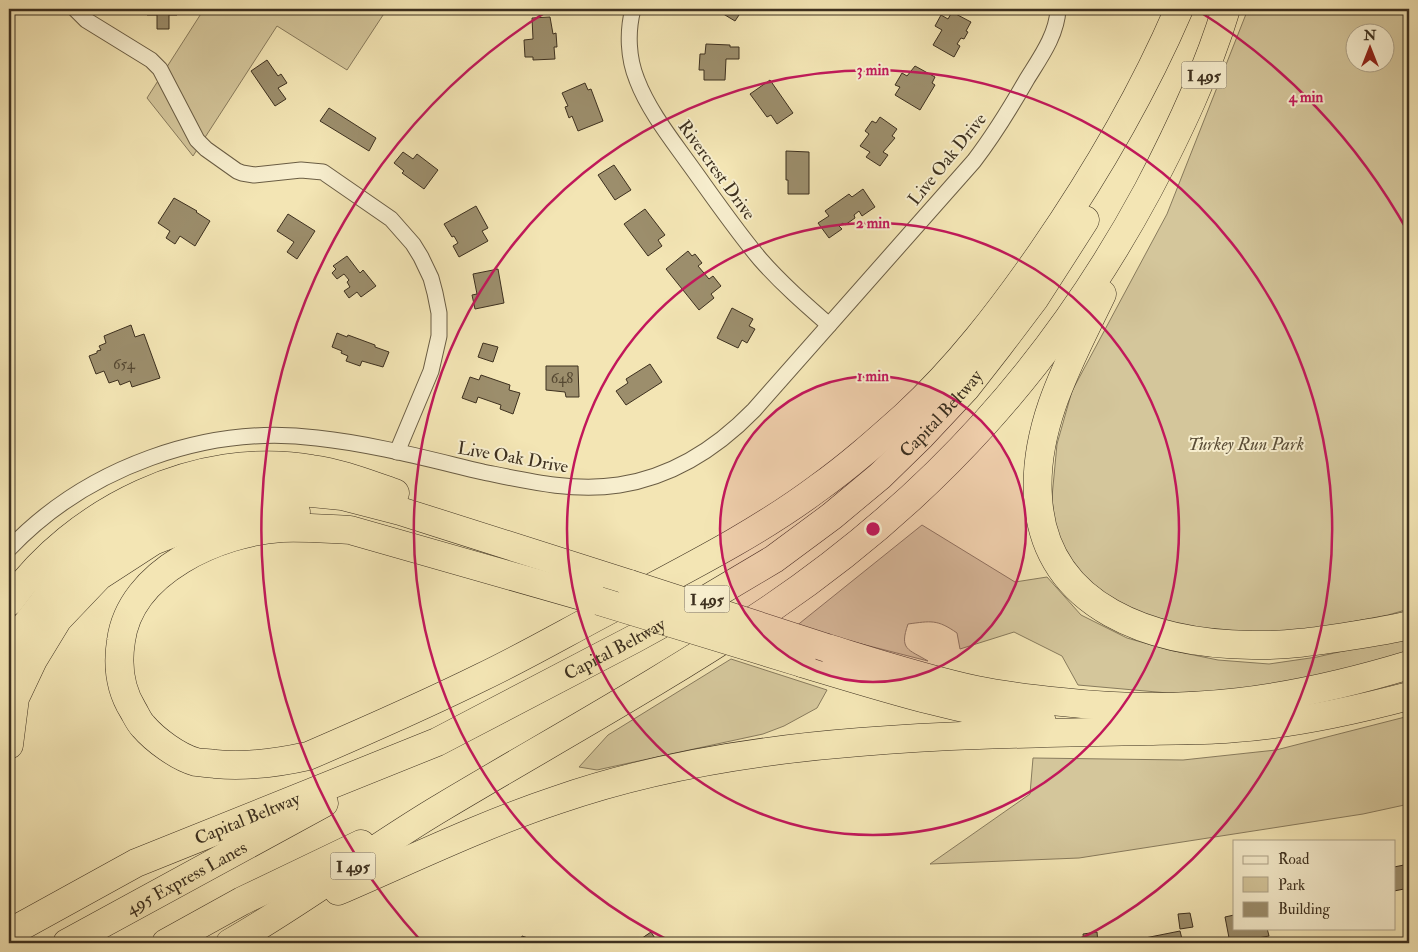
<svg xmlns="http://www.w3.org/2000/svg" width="1418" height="952" viewBox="0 0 1418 952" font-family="'IM FELL Double Pica',serif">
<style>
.green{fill:#d4c69b;stroke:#887b5d;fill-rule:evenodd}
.building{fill:#9c8e6c;stroke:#3d301f}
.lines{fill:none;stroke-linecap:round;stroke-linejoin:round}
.street-casing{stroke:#6a5d44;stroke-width:17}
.highway-casing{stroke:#3d301f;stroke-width:29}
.street{stroke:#f7eece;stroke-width:15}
.highway{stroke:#f3e5b4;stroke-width:28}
.highway-bridge-casing{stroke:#3d301f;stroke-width:29;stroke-linecap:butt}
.highway-bridge{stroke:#f3e5b4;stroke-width:28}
.ring{fill:none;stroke:#c2185b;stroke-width:2.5}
.labels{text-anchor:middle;stroke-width:4;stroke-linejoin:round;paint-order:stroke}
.number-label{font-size:15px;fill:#554832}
.shield{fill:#f7eece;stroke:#756954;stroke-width:1}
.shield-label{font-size:16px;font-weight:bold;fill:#3d301f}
.street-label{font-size:18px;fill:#3d301f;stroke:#f7eece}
.park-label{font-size:18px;font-style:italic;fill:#5b4e38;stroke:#f7eece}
.centre{fill:#c2185b;stroke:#f7eece;stroke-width:2.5}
.ring-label{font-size:15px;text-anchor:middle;font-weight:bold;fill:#c2185b;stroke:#f7eece;stroke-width:4;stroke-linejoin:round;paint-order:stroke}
</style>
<rect width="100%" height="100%" fill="#f3e5b4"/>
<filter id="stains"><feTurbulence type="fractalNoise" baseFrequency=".004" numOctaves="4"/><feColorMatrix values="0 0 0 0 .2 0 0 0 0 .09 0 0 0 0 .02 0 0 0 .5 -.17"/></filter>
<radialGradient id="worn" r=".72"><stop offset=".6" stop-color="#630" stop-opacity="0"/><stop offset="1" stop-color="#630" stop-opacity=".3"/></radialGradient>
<g class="green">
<polygon points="204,9 387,9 347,70 277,26 193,156 147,98"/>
<path d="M1248,9H1409V609L1388,615L1303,631L1248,634L1198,629L1143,615L1104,597L1072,565L1055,530L1052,497L1057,444L1072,391L1167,214ZM1356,32H1386V62H1356Z"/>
<path d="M922,525L1015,582L1047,577L1081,615L1127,638L1169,650L1218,660L1269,664L1317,657L1409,636V654L1311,680L1234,691L1168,693L1078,685L1062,656L1014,632L960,649L957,633C937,619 931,621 908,624C899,650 908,649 928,661L795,627Z"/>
<polygon points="731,659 827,690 817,708 784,726 763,734 597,770 579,767 608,735"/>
<polygon points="1409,716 1409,804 1363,814 1079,858 930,864 1030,794 1033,758 1183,760 1276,750"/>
</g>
<g class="building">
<polygon points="114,9 177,9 177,15 169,15 169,29 157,29 157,15 147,15 147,10 135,9 135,14 114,14"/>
<polygon points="715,9 743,9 735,21"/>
<polygon points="952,12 971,22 966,31 968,32 964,39 961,38 957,44 960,46 954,57 933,45 942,30 935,26 941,15 948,19"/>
<polygon points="550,17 553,34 556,33 557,47 554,47 555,59 533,60 533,57 525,57 524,40 533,39 532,18"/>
<polygon points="706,44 730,45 730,47 739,47 739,59 726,59 725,80 704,80 704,70 699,70 700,54 705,54"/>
<polygon points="267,60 278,76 281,74 287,83 278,88 286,99 275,106 251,71"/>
<polygon points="915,66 935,77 932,83 935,85 920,110 895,95 900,87 895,85 902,73 907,76"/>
<polygon points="770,80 793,113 777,124 771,115 767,117 750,94"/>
<polygon points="585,83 588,90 591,89 603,121 578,131 572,116 569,118 565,107 568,106 562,93"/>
<polygon points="329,108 376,138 369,151 320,121"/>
<polygon points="880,117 897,129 892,136 895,138 883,152 888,155 880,166 866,157 870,152 860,146 869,134 865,131 872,121 876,123"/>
<polygon points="786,151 809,152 809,194 788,194 788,180 786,180"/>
<polygon points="403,152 413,159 417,154 438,170 424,189 402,173 404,171 394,163"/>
<polygon points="614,165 631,190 615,200 598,175"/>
<polygon points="863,189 875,207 862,216 859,211 854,215 855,218 845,225 843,223 839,226 842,229 829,238 818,223 829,216 825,211 849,194 852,197"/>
<polygon points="174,198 197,211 196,212 210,221 195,246 180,236 175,244 166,238 170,231 158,223"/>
<polygon points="476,206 488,228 482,231 488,241 459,257 453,246 458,243 454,236 452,237 444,224"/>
<polygon points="645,209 665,235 658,240 662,246 648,256 624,224"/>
<polygon points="288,214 315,231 297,259 287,252 294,242 277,231"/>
<polygon points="688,251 692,256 695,254 702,263 698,266 709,279 713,276 721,286 711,294 714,298 699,310 666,269"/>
<polygon points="347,256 360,273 363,270 376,286 361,297 357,292 349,298 344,291 350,287 347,282 349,280 344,274 337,279 332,273 336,269 333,266"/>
<polygon points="498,269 504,303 475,309 472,295 477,294 473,274"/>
<polygon points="732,308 753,319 749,326 755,329 747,343 742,340 738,348 717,338"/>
<polygon points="131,325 135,337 144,334 160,378 132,387 130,381 120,385 118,380 109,383 104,371 96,374 89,356 97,353 97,351 101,350 99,346 106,343 104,336"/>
<polygon points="337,333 347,337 348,335 375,345 375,347 389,352 383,367 362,361 360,366 346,361 348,356 341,353 342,351 332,347"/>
<polygon points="483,343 498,347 493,362 478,357"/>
<polygon points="650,364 662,382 626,405 616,391 628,383 626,379"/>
<polygon points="546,366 578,366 579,397 566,397 565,392 546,390"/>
<polygon points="481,375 510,385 509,390 520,393 513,414 500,409 501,405 478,397 476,403 462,398 470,377 479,380"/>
<polygon points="1409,864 1409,888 1394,891 1394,867"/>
<polygon points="1190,913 1193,927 1180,929 1178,914"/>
<polygon points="1234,915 1234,928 1267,928 1269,936 1230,943 1225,917"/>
<polygon points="1180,931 1183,943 1131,943 1130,941"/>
<polygon points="651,932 658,943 635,943"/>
<polygon points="1097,932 1098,943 1084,943 1083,934"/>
<polygon points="522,936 537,941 536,943 520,943"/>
</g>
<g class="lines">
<g class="street-casing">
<g id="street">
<polyline points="75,9 86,20 151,60 160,69 197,140 206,149 237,171 242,173 254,175 301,170 323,172 391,219 413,244 421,257 431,278 435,293 439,313 439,336 431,371 397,452"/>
<path d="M633,9C627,32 628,58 637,80C648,109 669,136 687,161C711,194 734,228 760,259C781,283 805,304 829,325"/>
<path d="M9,549C86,468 206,424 317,438C373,444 428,459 483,472C527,481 573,492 619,485C672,477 717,448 754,410L974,161C994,135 1011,107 1027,79C1040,58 1057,35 1058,9"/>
</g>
</g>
<g class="highway-casing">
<g id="highway">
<path d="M1102,294C1072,357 1033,424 1038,497C1044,610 1156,644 1252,645C1285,646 1318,641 1350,636C1370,633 1390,630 1409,625"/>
<path d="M599,601L350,530C327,529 305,527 282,528C219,532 130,571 121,641C117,666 120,689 133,710C136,715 139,722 143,726C155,740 178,757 196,762C202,763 209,763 215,764C247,767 277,763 308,756C366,731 425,705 482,677C526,656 569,631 613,608C682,571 755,535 818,488C849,466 877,441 905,416C958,367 1001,311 1042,252C1095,175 1142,95 1179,9"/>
<path d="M9,602C74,510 198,449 312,469C341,473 368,484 395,493"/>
<path d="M827,648C876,663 925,679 976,690C1004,696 1033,699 1062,702C1187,716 1290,701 1409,665"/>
<polyline points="9,658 26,625 52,591 89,554 130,526 175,507 235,492 291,491 342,496 400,511 630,584"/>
<path d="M802,663C882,687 960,712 1042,722"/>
<polyline points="9,745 15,698 33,660 58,619 99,576 153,541 212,518 267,512 296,512"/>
<path d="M338,891C410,860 482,825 557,800C654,766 758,750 860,742C955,734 1052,733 1147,731C1177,730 1206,731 1236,728C1294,724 1352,711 1409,696"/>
<path id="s1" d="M9,933L136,863L437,742L634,639L705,600L774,559L832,516L880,476L921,436L966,388L998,347L1035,298L1085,220"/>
<path id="s2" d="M67,943L324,803"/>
<polyline points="166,943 242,901 361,844"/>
<path d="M230,943C304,901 371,849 444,806C553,741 664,680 770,609C932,499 1055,363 1148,190C1179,131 1207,72 1226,9"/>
</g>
</g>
<use href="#street" class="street"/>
<use href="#highway" class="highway"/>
<g class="highway-bridge-casing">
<g id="highway-bridge">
<polyline points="630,584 827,648"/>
<polyline points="599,601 802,663"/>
</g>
</g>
<use href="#highway-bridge" class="highway-bridge"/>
</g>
<circle cx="873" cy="529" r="153" fill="#c2185b" fill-opacity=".12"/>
<g class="ring">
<circle cx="873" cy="529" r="153"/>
<circle cx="873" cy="529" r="306"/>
<path d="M672 942A459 459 0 1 1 1074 942"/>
<path d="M422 942A612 612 0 0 1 549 10M1197 10A612 612 0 0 1 1408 232"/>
</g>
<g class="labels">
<g class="number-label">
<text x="124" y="369">654</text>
<text x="562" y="383">648</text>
</g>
<g class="shield">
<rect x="1181.5" y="61.5" width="45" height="27" rx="4"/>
<rect x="684.5" y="585.5" width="45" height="27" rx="4"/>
<rect x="330.5" y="852.5" width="45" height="27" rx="4"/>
</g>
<g class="shield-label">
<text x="1204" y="81">I 495</text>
<text x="707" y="605">I 495</text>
<text x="353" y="872">I 495</text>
</g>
<g class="street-label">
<text transform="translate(947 159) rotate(-51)" y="6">Live Oak Drive</text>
<text transform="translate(717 170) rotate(54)" y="6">Rivercrest Drive</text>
<text dy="6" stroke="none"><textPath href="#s1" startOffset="1075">Capital Beltway</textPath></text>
<text transform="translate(513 457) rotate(10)" y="6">Live Oak Drive</text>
<text dy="6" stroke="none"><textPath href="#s1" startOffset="670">Capital Beltway</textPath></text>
<text dy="6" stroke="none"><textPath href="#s1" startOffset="265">Capital Beltway</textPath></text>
<text dy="6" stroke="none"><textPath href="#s2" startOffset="136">495 Express Lanes</textPath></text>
</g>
<g class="park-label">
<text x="1246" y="450">Turkey Run Park</text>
</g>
</g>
<circle cx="873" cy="529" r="8" class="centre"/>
<g class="ring-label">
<text x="873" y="75">3 min</text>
<text x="1306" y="102">4 min</text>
<text x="873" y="228">2 min</text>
<text x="873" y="381">1 min</text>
</g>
<rect width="1418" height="952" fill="none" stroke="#f3e5b4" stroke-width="30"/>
<rect x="10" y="10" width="1398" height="932" fill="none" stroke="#3d301f" stroke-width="2.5"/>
<rect x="15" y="15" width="1388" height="922" fill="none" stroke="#3d301f"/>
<rect x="1233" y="840" width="162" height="90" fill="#f7eece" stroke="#ada288"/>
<rect x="1243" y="856" width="25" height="8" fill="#f7eece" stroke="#ada288"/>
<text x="1278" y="864" font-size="15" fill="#3d301f">Road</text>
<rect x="1243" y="877" width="25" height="15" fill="#d4c69b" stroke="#ada288"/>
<text x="1278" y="890" font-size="15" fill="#3d301f">Park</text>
<rect x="1243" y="902" width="25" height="15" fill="#9c8e6c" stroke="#ada288"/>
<text x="1278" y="914" font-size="15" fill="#3d301f">Building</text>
<g transform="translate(1370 48)"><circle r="24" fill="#f7eece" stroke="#ada288"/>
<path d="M0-4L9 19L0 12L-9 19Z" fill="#8f2418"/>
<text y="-8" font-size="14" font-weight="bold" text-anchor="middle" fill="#3d301f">N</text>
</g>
<rect width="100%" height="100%" filter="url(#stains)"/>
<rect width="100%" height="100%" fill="url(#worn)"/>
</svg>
